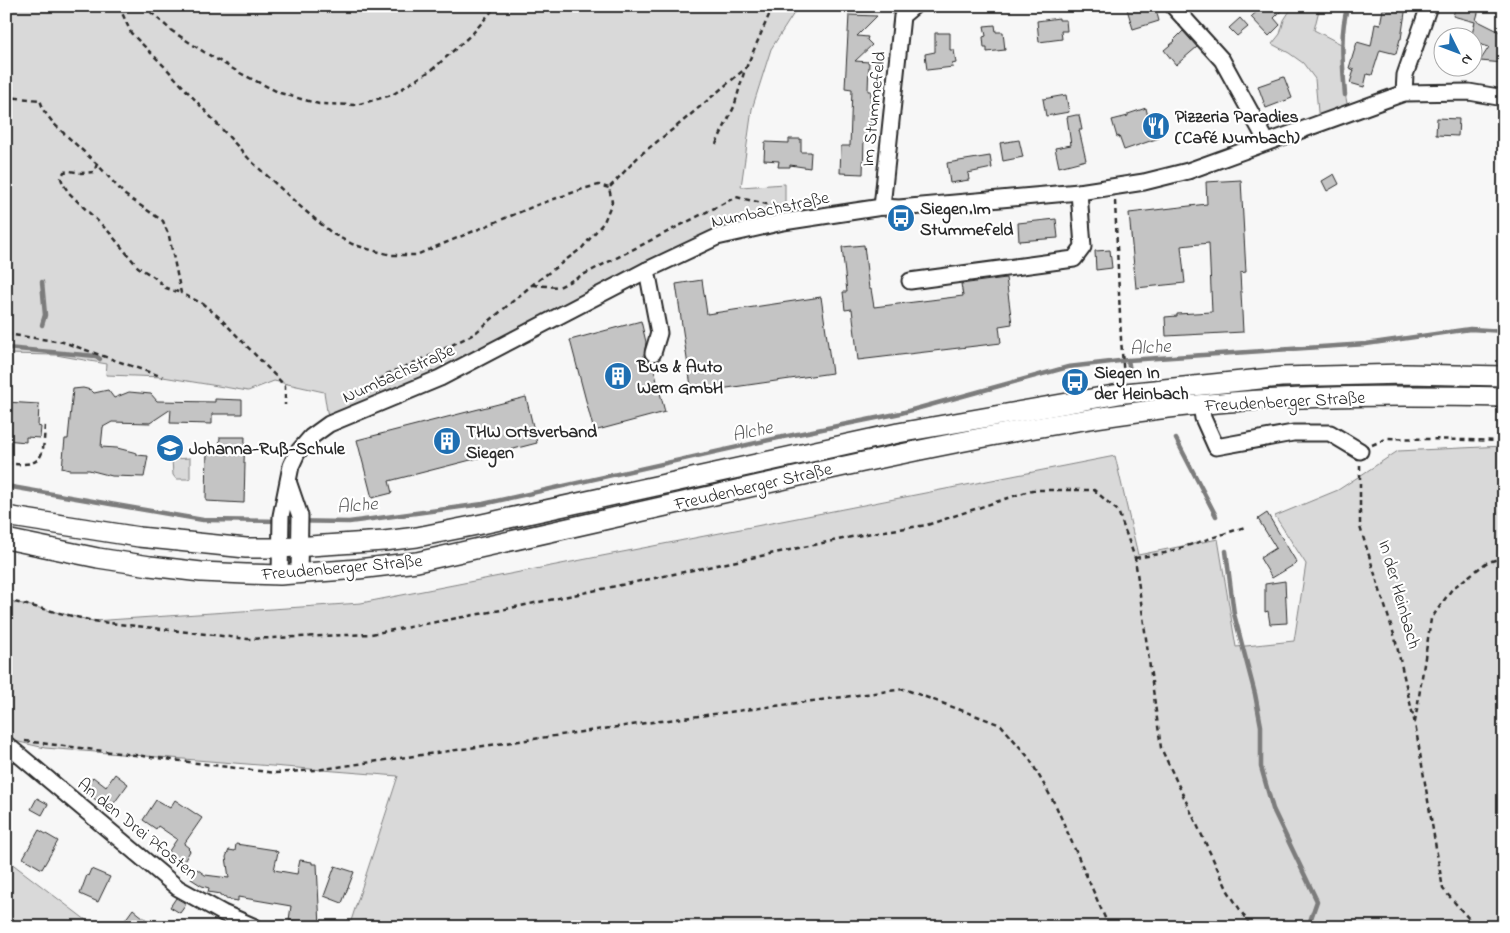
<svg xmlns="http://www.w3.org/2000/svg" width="1510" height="933" viewBox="0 0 1510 933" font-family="'Indie Flower',sans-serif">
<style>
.green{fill:#d9d9d9;stroke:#828282}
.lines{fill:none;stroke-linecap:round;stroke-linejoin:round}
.stream{stroke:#7b7b7b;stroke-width:4.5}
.building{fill:#c4c4c4;stroke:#2b2b2b}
.minor-casing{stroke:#2b2b2b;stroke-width:19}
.major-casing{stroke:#2b2b2b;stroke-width:22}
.path{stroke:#2b2b2b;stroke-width:2.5;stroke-dasharray:5 4;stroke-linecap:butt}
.minor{stroke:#fff;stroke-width:15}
.major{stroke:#fff;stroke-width:19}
.labels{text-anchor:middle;stroke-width:4.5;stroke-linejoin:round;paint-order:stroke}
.street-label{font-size:18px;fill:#2b2b2b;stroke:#fff}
.poi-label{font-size:18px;font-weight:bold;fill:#2b2b2b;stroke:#fff;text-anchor:start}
.water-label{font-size:19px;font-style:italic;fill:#5a5a5a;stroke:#fff}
</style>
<rect width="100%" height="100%" fill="#f7f7f7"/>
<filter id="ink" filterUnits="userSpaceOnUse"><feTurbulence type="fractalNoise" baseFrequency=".02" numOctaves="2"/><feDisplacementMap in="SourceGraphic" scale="10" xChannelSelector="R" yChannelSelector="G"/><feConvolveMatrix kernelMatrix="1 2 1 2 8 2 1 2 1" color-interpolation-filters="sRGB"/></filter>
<g filter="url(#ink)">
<g class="green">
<polygon points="6,6 796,6 796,10 771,49 752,109 741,187 785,184 785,211 783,222 756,227 329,424 324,392 274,381 248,391 163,377 106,375 107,364 56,355 6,354"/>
<path d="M1290,6H1320L1314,30L1343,45C1342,68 1343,90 1349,111L1319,123L1315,79L1303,63L1289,53L1272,44L1280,34L1284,20L1291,9Z"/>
<polygon points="1504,446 1504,927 349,927 398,776 45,748 6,739 6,600 93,621 361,603 1115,456 1138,555 1218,539 1236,647 1294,641 1306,564 1275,516 1338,490 1398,451"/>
<polygon points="190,458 190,479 176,479 173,475 172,459"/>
<polygon points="6,859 95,927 6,927"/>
</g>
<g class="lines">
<g class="stream">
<path d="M1345,95C1343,69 1339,31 1348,6"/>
<polyline points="42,325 45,315 42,282"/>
<polyline points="6,348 96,356 100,359"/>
<polyline points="1128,360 1130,371"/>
<polyline points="1176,439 1216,516"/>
<polyline points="6,486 203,520 349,522 483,504 778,438 901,413 1068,367 1128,360 1366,344 1470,329 1504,331"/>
<polyline points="1226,551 1234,614 1255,694 1261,726 1261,767 1273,809 1317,901 1308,927"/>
</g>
</g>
<g class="building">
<polygon points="1137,6 1155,6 1159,21 1133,29 1127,9"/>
<polygon points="1263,6 1286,6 1274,18 1280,25 1269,36 1251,17"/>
<polygon points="1392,6 1406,6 1401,39 1400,39 1396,54 1380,50 1372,75 1367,74 1364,87 1350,83 1354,70 1349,68 1357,42 1371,46 1375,24 1380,25 1383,9 1392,10"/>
<polygon points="1456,6 1480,6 1476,20 1504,34 1504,63 1480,61 1489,47 1472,42 1472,34 1475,22 1453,16"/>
<polygon points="849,15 877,16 857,36 868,37 867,40 872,45 855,61 869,62 868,91 871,91 870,139 864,139 863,174 840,173 841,146 850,146 852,89 845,88"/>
<polygon points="1059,18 1059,20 1066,20 1067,31 1061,31 1062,39 1039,42 1037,21"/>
<polygon points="1240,18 1248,27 1237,36 1229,28"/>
<polygon points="995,25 996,32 1003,32 1005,50 987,52 987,48 984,48 983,37 986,36 984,26"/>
<polygon points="1183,31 1197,47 1176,65 1164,50 1175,41 1174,40"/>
<polygon points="935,33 950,33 950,50 954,50 956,63 952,64 953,67 927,70 925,54 935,52"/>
<polygon points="1284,77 1292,98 1266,108 1258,86"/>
<polygon points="1066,95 1069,112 1046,116 1043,99"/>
<polygon points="1146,108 1149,121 1163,117 1167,128 1157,131 1159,138 1124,150 1119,136 1117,137 1112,120 1128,116 1128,114"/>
<polygon points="1076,115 1079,115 1082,130 1079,130 1086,160 1059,167 1055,148 1071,145 1067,117"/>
<polygon points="1437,118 1459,119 1458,136 1436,135"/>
<polygon points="789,139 801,139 801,152 811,152 810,168 790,165 790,167 778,167 779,161 764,160 765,142 789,143"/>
<polygon points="1019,140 1023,157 1003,161 1000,143"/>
<polygon points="990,156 992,168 968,173 969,180 950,183 947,163"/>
<polygon points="1334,174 1339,184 1327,191 1322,181"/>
<polygon points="1241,180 1246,272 1240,273 1243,332 1166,336 1165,317 1177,316 1177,314 1212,312 1209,243 1181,246 1185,283 1136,288 1129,213 1207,204 1206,182"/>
<polygon points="1056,219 1058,238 1019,241 1018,223"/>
<polygon points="864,245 869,289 871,289 874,307 963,296 961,284 1006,278 1012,324 999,326 1001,343 858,360 852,309 845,310 843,292 847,292 842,247"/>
<polygon points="1110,250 1112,268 1096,270 1095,251"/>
<polygon points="702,280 707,314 821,297 832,373 692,393 676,284"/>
<polygon points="641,321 646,342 644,356 647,360 652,362 665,412 594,431 570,340"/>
<polygon points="83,388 91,390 94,393 108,390 114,398 129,392 151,394 157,401 215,402 215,399 242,400 242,414 212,414 212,424 170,423 171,409 150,423 112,422 103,427 101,447 117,448 137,453 137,455 148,456 144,477 112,476 89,470 69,470 62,468 65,439 68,439 73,389"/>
<polygon points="526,397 537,443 389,481 392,493 372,498 357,440"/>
<polygon points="6,402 39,404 38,426 41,427 40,438 26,437 26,442 6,440"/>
<polygon points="220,437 245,437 244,463 245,463 244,503 206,501 207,448 219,448"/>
<polygon points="1267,513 1297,563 1272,578 1260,558 1276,548 1258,519"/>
<polygon points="1285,581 1287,623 1270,624 1268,611 1265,612 1265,584"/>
<polygon points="115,774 128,784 109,810 83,790 93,777 106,787"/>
<polygon points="37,798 48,804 42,815 31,809"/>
<polygon points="156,800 170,808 175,800 202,818 184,844 189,848 188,849 190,851 181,867 165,857 177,839 158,826 156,829 143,820"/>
<polygon points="39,830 58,841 42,869 23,858"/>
<polygon points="236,844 275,850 275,851 278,852 274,870 297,874 300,860 312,862 312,864 317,864 320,927 289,920 291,906 238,897 238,901 226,899 226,897 220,896 220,894 208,892 209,888 202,886 191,879 197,869 205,875 229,878 226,857 229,850 235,851"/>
<polygon points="335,866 354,872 342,903 324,896"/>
<polygon points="91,869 110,877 98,902 80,894 87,875 88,876"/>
<polygon points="176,898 185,903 185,906 180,913 170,907"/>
<polygon points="133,909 139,914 156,927 120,927"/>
</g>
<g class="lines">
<g class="minor-casing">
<g id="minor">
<polyline points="1173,6 1222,60 1267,142"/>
<polyline points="1404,93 1405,75 1429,6"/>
<polyline points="882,207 902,16 914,6"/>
<polyline points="647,270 659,333 653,353"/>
<polyline points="910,281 1074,259 1083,247 1079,192"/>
<polyline points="1201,405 1203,418 1216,447 1293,433 1330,433 1360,451"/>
<polyline points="289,484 300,516 299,574"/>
<polyline points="280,575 281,516 291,466 297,453 311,437 329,424 440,378 647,270 717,237 783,222 882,207 899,208 1079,192 1144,182 1188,171 1404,93 1469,92 1504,98"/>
<polyline points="6,744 178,888 223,913 255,927"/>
</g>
</g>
<g class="major-casing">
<g id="major">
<polyline points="6,516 139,537 246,548 280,548 384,541 417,537 482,524 898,433 1125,393 1281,377 1406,374 1504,376"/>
<path d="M6,539L98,558L150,566L201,572L246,574L280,575L358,569L417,562C551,532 684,501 817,472C936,446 1056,421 1177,407C1286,395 1395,395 1504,397"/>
</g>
</g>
<g class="path">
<polyline points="119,6 131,33 166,68 251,161 303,209 333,234 352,244 371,250 392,255 416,255 537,205 586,188 599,185 609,188"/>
<polyline points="144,6 172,31 204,52 240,73 280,93 319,104 356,105 392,95 433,69 473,33 496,6"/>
<polyline points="6,97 40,100 44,111 54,124 97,164 125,195 163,221 169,236 181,293 203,304 220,318 285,386 285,405"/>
<polyline points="716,144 734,107 745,69"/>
<polyline points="97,164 94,172 81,173 70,171 64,172 61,178 63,184 69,193 109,232 138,267 154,277 166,288 181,293"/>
<polyline points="1115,201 1121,339 1124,378"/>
<polyline points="533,285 559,287 736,197 775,206 777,210"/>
<polyline points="6,334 63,342 163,377"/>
<polyline points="366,392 387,374 430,356 474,334 532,285 582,248 604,222 612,202 609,188 640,155 677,126 746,68 773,6"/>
<polyline points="1372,445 1388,438 1504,441"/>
<path d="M6,463C45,468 43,457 45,424"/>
<polyline points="1360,465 1360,527 1395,638 1415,724 1443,889 1476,927"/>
<polyline points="1135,558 1165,553 1245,527"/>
<polyline points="6,600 93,621 248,639 371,634 501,610 871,533 927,525 1032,490 1094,490 1118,511 1135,558 1161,748 1228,891 1251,927"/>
<polyline points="1415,722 1431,619 1452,589 1486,563 1504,557"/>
<polyline points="25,741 275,773 316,770 638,724 904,689 1001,725 1029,758 1056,806 1109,927"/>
</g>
<use href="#minor" class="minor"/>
<use href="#major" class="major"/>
</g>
</g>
<defs>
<g id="restaurant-disc" transform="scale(1.4375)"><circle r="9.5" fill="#1f6fb2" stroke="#fff"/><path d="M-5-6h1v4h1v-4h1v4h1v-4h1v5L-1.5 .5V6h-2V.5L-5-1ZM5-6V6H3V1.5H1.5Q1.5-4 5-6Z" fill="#fff"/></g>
<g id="bus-disc" transform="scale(1.4375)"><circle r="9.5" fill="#1f6fb2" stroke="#fff"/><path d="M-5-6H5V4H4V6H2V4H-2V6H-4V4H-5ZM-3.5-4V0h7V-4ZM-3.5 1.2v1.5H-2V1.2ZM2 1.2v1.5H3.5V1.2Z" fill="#fff"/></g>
<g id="building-disc" transform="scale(1.4375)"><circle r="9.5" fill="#1f6fb2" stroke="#fff"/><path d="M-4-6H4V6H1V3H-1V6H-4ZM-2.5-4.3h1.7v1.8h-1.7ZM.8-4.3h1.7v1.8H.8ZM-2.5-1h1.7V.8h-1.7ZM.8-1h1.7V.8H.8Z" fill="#fff"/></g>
<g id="school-disc" transform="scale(1.4375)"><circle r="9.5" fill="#1f6fb2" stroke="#fff"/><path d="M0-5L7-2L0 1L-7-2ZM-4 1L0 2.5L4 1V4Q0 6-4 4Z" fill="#fff"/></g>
</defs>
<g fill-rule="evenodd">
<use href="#restaurant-disc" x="1156" y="126"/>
<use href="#bus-disc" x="901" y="218"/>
<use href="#building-disc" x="618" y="376"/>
<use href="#bus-disc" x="1075" y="382"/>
<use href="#building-disc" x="447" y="441"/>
<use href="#school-disc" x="170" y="448"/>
</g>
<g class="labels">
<g class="street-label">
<text transform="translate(873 109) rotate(-84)" y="6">Im Stummefeld</text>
<text transform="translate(770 209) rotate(-12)" y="6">Numbachstraße</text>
<text transform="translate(398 373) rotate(-24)" y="6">Numbachstraße</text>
<text transform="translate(1285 401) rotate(-3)" y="6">Freudenberger Straße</text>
<text transform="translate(753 486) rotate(-13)" y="6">Freudenberger Straße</text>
<text transform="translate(342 567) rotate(-5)" y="6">Freudenberger Straße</text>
<text transform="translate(1400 594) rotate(74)" y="6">In der Heinbach</text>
<text transform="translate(138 828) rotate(39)" y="6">An den Drei Pfosten</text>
</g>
<g class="poi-label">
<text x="1175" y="122">Pizzeria Paradies<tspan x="1175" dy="21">(Café Numbach)</tspan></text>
<text x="920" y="214">Siegen Im<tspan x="920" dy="21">Stummefeld</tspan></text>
<text x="637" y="372">Bus &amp; Auto<tspan x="637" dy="21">Wern GmbH</tspan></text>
<text x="1094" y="378">Siegen In<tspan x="1094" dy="21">der Heinbach</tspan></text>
<text x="466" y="437">THW Ortsverband<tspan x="466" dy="21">Siegen</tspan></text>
<text x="189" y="454">Johanna-Ruß-Schule</text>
</g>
<g class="water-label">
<text transform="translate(1150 346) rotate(-4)" y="7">Alche</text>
<text transform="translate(752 430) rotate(-12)" y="7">Alche</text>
<text transform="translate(357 504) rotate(-5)" y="7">Alche</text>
</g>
</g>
<rect width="1510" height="933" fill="none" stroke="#fff" stroke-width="25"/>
<rect x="12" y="12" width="1485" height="908" fill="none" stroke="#2b2b2b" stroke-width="2" filter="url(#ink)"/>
<g transform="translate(1458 52) rotate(132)"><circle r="24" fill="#ffffff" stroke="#aaaaaa"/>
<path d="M0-4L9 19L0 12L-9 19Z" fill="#1f6fb2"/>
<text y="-8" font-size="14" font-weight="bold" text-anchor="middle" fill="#2b2b2b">N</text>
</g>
</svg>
